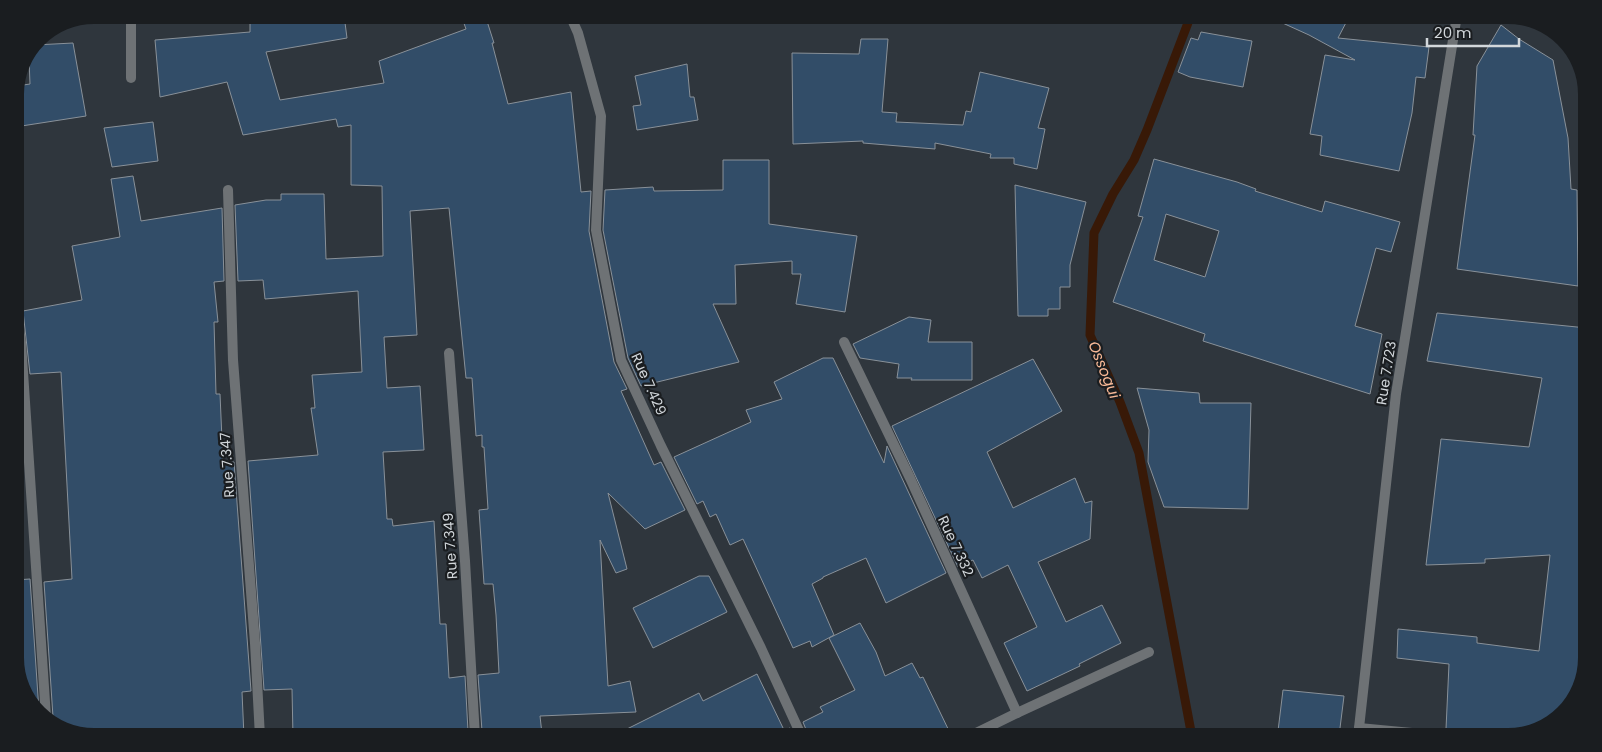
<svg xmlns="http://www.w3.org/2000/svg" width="1602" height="752" viewBox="0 0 1602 752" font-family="Poppins,sans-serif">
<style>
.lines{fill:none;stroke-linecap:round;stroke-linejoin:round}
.stream{stroke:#381907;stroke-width:9}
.building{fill:#324d68;stroke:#899199;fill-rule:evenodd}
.street{stroke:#6e7275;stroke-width:10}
.labels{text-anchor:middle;stroke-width:4.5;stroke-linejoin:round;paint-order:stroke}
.street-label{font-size:14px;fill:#d2d7db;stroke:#1a1d20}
.water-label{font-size:15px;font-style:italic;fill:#f7b896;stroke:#1a1d20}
</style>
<rect width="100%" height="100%" fill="#2f363d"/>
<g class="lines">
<polyline class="stream" points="1191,15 1147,130 1134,160 1113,194 1094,233 1090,335 1120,402 1139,453 1192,737"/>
</g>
<g class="building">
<polygon points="250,15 344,15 347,38 266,52 280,100 384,83 379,61 466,29 461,15 485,15 494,43 492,43 508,104 571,92 581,192 591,191 589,231 614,362 627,389 621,391 654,465 661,462 685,510 645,529 608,493 627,569 616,573 600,540 608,686 630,681 636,712 540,716 542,734 502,736 502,730 482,731 478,675 499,673 496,615 493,584 484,584 479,510 488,509 484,447 482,447 482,435 476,436 472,378 466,378 449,208 410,211 417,335 384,337 387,388 420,386 424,450 383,452 387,519 392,519 393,526 434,521 440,624 446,624 449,678 465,676 468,731 361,737 293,737 292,689 264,690 248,461 318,455 311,408 315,408 312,375 362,372 358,291 265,299 263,280 238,281 235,205 266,200 281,200 281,194 324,194 326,259 383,256 382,186 351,185 351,125 338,127 336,119 243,135 227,82 160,97 155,40 250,32"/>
<polygon points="1265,15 1350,15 1338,38 1429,47 1425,78 1416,77 1412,113 1399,171 1320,155 1322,136 1310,134 1325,55 1355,60 1309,35"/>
<polygon points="1501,25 1519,39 1553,60 1568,138 1571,189 1577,190 1578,286 1457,269 1475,135 1473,135 1477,66"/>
<polygon points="1201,32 1252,41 1243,87 1190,77 1178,72 1191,38 1198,40"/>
<polygon points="861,39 888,39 882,112 897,113 896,122 963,125 966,111 971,112 980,72 1049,88 1038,128 1045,129 1037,169 1014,164 1014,158 990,158 991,154 935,143 935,149 863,143 863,141 793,144 792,53 859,54"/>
<polygon points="73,43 86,116 15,127 15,89 17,86 30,84 29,59 35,45"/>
<polygon points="687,64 690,97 694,97 698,120 637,130 633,106 641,105 635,76"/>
<polygon points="153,122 158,161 112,167 104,128"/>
<path d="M1154,159L1237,182L1256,189L1255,191L1322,212L1325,201L1400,222L1391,252L1376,248L1355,326L1382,334L1370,394L1203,341L1205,334L1113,302L1143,217L1138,216ZM1166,214L1219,231L1205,277L1154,260Z"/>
<polygon points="723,160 769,160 769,224 857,236 845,312 796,304 801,274 792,274 792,261 735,265 736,304 713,304 739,362 641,386 628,358 603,230 605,190 653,187 654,191 723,190"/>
<polygon points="133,176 141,221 222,208 224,281 214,282 218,322 214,322 216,394 220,394 223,463 234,462 251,691 242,692 244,737 94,737 59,729 51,722 53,717 44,582 72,579 61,372 30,374 23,311 82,300 72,246 120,237 111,179"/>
<polygon points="1015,185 1086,202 1070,265 1070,287 1060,287 1060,309 1048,309 1048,316 1018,316"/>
<polygon points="1437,313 1587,328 1587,611 1577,694 1552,724 1508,737 1460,735 1458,731 1446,729 1449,664 1397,658 1398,629 1477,637 1477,643 1539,651 1550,555 1485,559 1485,563 1426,565 1441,439 1529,447 1542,378 1427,361"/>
<polygon points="909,317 931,320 928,342 972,342 972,380 911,380 912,378 897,378 899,364 860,358 853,344"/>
<polygon points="823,358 833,358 884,463 887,446 946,573 886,603 866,558 823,577 823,578 812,584 834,635 812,647 810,641 793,648 743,539 730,545 716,514 710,517 703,501 697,504 674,457 751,422 746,410 782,399 774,382"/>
<polygon points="1033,359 1062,411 987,452 1013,508 1075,478 1085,503 1092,501 1090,539 1038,562 1066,622 1102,605 1121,643 1079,664 1080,666 1027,691 1004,643 1037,627 1008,565 982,578 973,560 958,567 892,426"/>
<polygon points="1137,388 1199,393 1200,403 1251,403 1248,509 1164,507 1148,462 1149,430"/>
<polygon points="699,576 709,576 727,612 653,648 633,608"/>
<polygon points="30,579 39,711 29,702 15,663 15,580"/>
<polygon points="860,623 876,652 885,676 912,663 920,678 923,677 952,737 809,737 803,722 823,712 820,707 855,690 829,638"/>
<polygon points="757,674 784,730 790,728 794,737 611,737 699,693 703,701"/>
<polygon points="1283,690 1344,696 1339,736 1278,731"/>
</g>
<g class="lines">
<g class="street">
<polyline points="131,15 131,78"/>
<polyline points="570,15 578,33 601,116 596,230 621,360 661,446 761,648 802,737"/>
<polyline points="228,190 233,360 255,643 260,737"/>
<polyline points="15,301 21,342 46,717"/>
<polyline points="844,342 910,478 1017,713 968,737"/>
<polyline points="449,353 465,561 475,737"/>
<polyline points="1017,713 1149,652"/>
<polyline points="1359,728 1454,737"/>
<polyline points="1358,737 1396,394 1457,15"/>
</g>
</g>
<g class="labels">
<g class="street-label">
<text transform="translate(1386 373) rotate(-81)" y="5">Rue 7.723</text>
<text transform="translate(649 384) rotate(66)" y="5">Rue 7.429</text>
<text transform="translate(227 465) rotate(-94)" y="5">Rue 7.347</text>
<text transform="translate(450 546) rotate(-94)" y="5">Rue 7.349</text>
<text transform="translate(956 546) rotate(65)" y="5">Rue 7.332</text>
</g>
<g class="water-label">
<text transform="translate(1104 370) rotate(68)" y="5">Ossogui</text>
</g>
</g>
<path d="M0 0H1602V752H0ZM94 24H1508A70 70 0 0 1 1578 94V658A70 70 0 0 1 1508 728H94A70 70 0 0 1 24 658V94A70 70 0 0 1 94 24Z" fill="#1a1d20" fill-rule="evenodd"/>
<path d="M1427 38v8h92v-8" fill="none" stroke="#d2d7db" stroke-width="2.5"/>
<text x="1434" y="38" font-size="15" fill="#d2d7db" stroke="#1a1d20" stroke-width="4" paint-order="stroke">20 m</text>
</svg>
